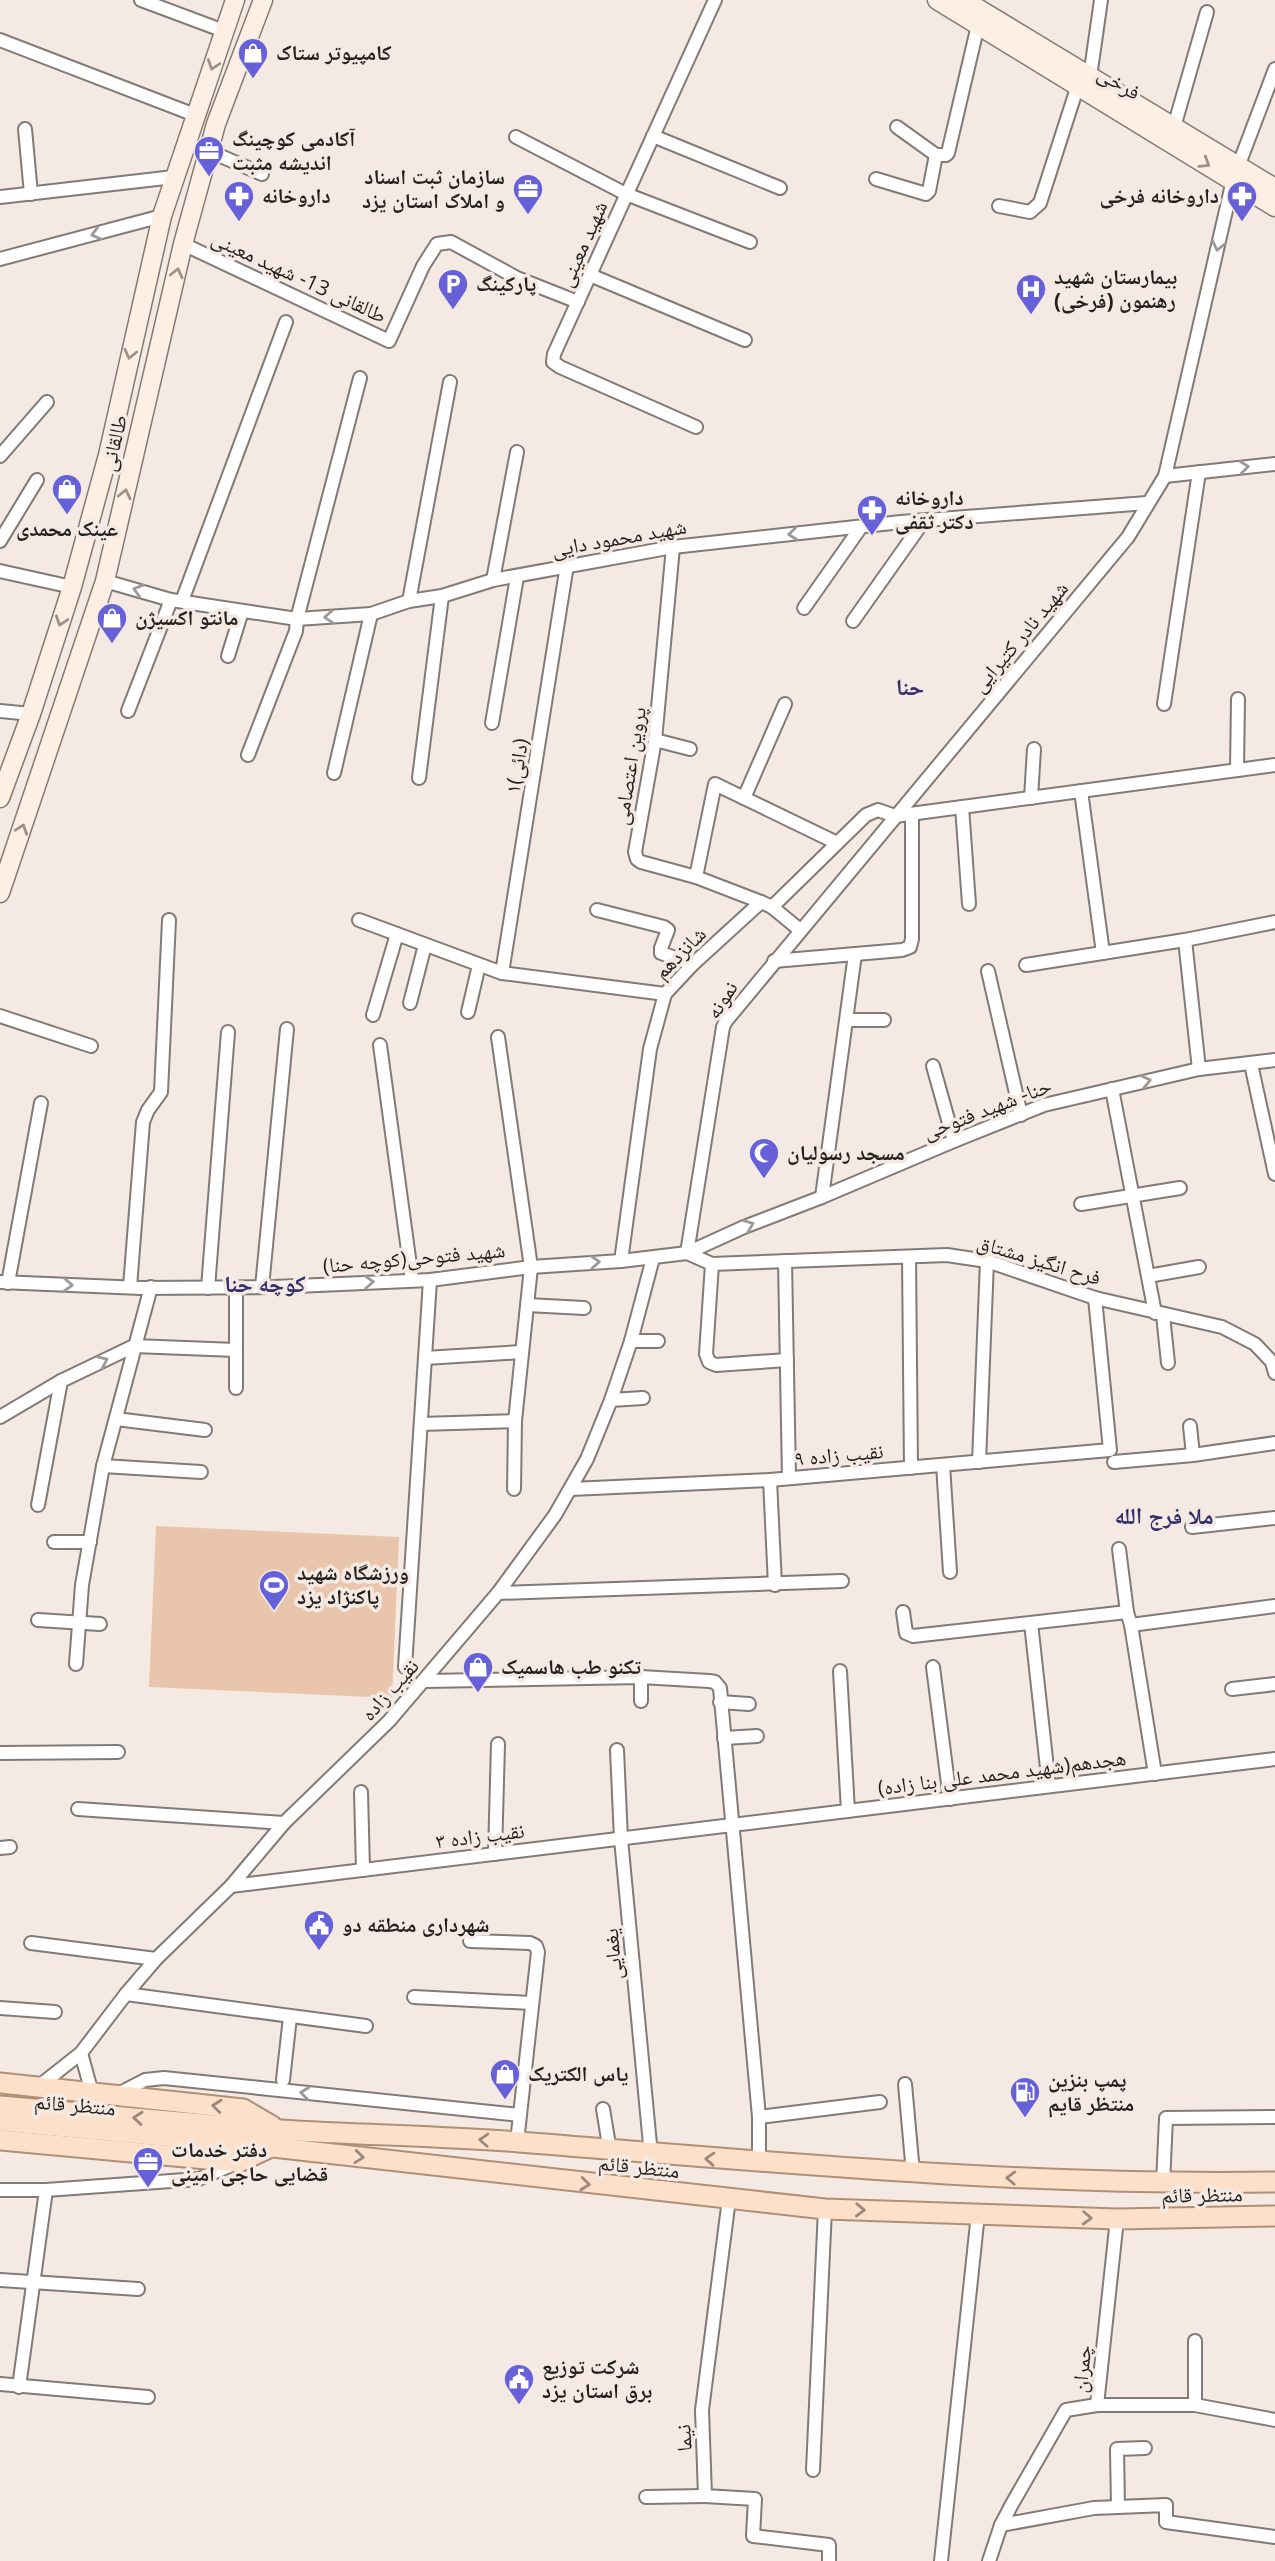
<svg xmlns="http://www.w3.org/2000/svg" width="1275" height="2561" viewBox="0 0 1275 2561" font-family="'Open Sans','Noto Naskh Arabic',sans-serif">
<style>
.green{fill:#e9c6ab}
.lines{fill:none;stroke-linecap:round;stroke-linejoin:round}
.minor-casing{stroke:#827a74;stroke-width:16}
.secondary-casing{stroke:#827a74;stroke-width:21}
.primary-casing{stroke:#af8f76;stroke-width:23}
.minor{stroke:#fff;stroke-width:12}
.secondary{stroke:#feefe4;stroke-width:18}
.primary{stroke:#fde0ca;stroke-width:19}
.oneway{stroke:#9b918a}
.oneway2{stroke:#9c9a99}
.oneway3{stroke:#9b897c}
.labels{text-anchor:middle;stroke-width:7;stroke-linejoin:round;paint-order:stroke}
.poi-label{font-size:21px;font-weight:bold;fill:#231f1d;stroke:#f4eae3;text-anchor:start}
.street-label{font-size:21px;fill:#231f1d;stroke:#f4eae3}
.neighbourhood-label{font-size:23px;font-weight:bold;fill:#32306b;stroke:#f4eae3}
</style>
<rect width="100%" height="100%" fill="#f4eae3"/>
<polygon class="green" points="156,1526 399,1537 392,1698 149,1687"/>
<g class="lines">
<g class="minor-casing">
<g id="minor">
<polyline points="141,0 224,31"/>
<polyline points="0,40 195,115"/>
<polyline points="1090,77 1101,0"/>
<polyline points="897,127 936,155"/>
<polyline points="1174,127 1207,12"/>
<polyline points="25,129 31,194"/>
<polyline points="653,136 780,188"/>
<polyline points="516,137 626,194 750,242"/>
<polyline points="209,151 262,174"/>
<polyline points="876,179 926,194 929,191 936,155 946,155 948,153 978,25"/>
<polyline points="0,197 174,177"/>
<polyline points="999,206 1030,212 1040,203 1078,85"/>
<polyline points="183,244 389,341 423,266 437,244 451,242 517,278 578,302"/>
<polyline points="0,259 162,216"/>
<polyline points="590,275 745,340"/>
<polyline points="696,427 560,367 553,362 554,354 715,0"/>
<polyline points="0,456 47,402"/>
<polyline points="1165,476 1275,464"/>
<polyline points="0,541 37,480"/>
<polyline points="673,547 655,740 635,852 637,859 641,862 696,877 761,902"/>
<polyline points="0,571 72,587"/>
<polyline points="493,580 517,452"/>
<polyline points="105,581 171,600 297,619 371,614 409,601 442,596 493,580 673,547 901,522 1147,503"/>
<polyline points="182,601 286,322"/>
<polyline points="409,601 450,382"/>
<polyline points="804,608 861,527"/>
<polyline points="853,621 923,522"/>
<polyline points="228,656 242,611"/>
<polyline points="1164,704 1199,472"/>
<polyline points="0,711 31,714"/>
<polyline points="128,711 171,600"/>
<polyline points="492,723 517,577"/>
<polyline points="655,740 690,749"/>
<polyline points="248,755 296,631 297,619 360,378"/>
<polyline points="1237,770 1238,699"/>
<polyline points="334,773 371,614"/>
<polyline points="419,778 442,596"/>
<polyline points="1081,791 1103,953"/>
<polyline points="744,798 785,704"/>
<polyline points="1031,798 1034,749"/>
<polyline points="962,807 969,904"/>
<polyline points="696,877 715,784 837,843"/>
<polyline points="772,907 800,930"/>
<polyline points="597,910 664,927 668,930 661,948 661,953 693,964"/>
<polyline points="359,920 502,973 665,994"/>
<polyline points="1185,940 1199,1069"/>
<polyline points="774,961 902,950 910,947 912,939 912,814"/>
<polyline points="1026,965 1185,940 1275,922"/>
<polyline points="988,971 1021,1115"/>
<polyline points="502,973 567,565"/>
<polyline points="410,1003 425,945"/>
<polyline points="468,1012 479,965"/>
<polyline points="373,1015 397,934"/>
<polyline points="0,1016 91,1046"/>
<polyline points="847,1020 884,1020"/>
<polyline points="498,1037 531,1267 515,1421 514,1489"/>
<polyline points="380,1045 412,1280"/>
<polyline points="1251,1064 1275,1174"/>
<polyline points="933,1066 954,1141"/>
<polyline points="1112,1089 1155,1313"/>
<polyline points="822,1197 855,954"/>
<polyline points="1081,1204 1180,1188"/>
<polyline points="687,1253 723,1027 726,1021 1128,537 1165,476 1233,180 1275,69"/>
<polyline points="687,1253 712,1264 947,1255 987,1261 1095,1298 1222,1327 1255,1344 1272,1362 1275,1373"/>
<polyline points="909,1257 911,1468"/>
<polyline points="621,1261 650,1049 665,994 693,964 761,902 772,907 866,815 878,810 895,816 1275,765"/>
<polyline points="785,1261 789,1478"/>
<polyline points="712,1264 706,1354 709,1362 716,1365 787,1360"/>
<polyline points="1148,1276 1199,1267"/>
<polyline points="0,1282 141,1288 274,1287 430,1280 531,1267 621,1261 687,1253 744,1227 822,1197 954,1141 1044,1105 1199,1069 1275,1060"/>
<polyline points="8,1283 41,1103"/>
<polyline points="130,1287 143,1122 148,1110 161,1092 169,920"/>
<polyline points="262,1287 287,1029"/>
<polyline points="208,1288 228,1032"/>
<polyline points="527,1305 584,1308"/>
<polyline points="1163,1315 1168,1363"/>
<polyline points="631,1341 658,1341"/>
<polyline points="425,1358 522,1352"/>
<polyline points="236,1388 236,1288"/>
<polyline points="611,1400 643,1398"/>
<polyline points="0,1417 61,1381 134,1346 236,1350"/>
<polyline points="116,1419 205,1430"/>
<polyline points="421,1424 515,1421"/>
<polyline points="1190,1426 1193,1455"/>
<polyline points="979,1462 987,1261"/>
<polyline points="1114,1462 1193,1455 1275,1443"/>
<polyline points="943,1465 950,1572"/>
<polyline points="103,1466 201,1472"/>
<polyline points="770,1480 775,1585"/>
<polyline points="571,1489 770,1480 1110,1450 1095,1298"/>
<polyline points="38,1505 61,1381"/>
<polyline points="1192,1527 1275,1518"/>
<polyline points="54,1542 90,1542"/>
<polyline points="1119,1549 1127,1612 1131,1625 1155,1774"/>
<polyline points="498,1593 842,1581"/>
<polyline points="903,1612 906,1633 913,1636 1127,1612"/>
<polyline points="38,1620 100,1624"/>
<polyline points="1031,1623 1049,1786"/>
<polyline points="1131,1625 1275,1606"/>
<polyline points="76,1664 82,1585 103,1466 151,1287"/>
<polyline points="405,1667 430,1280"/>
<polyline points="933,1667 950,1799"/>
<polyline points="840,1671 848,1811"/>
<polyline points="641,1677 641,1701"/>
<polyline points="425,1681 641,1677 709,1681 715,1682 720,1688 759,2117 759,2162"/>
<polyline points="1232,1689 1275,1684"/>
<polyline points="720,1702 749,1704"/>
<polyline points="724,1738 757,1736"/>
<polyline points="617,1750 621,1839 651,2155"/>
<polyline points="0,1753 118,1752"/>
<polyline points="361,1792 363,1870"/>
<polyline points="78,1809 284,1823"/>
<polyline points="0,1848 10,1847"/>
<polyline points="495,1854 498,1744"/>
<polyline points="231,1886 1275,1759"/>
<polyline points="470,1941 530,1943 536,1946 538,1952 517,2142"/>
<polyline points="31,1943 156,1959"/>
<polyline points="126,1994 366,2026"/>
<polyline points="414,1997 531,2003"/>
<polyline points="0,2008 55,2012"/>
<polyline points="81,2053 92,2093"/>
<polyline points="283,2080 290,2017"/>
<polyline points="905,2084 913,2173"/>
<polyline points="38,2087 81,2053 126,1994 156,1959 231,1886 284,1823 389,1721 498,1593 555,1515 587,1459 611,1400 631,1341 653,1258"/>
<polyline points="116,2095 145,2080 164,2078 520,2115"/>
<polyline points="603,2109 610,2151"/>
<polyline points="759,2117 880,2102"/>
<polyline points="1163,2184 1166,2118 1275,2117"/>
<polyline points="0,2190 46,2190 199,2179 234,2164"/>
<polyline points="729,2199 702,2410 705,2496 755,2499 753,2536 829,2545 829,2561"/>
<polyline points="0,2280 138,2289"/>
<polyline points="1195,2341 1195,2405"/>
<polyline points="0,2384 148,2397"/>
<polyline points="19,2387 46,2190"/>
<polyline points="1097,2405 1195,2405 1275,2420"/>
<polyline points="813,2470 825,2209"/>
<polyline points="646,2497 705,2496"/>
<polyline points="1118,2507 1117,2449 1145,2448"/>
<polyline points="1001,2525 1094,2508 1166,2505 1166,2522 1275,2537"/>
<polyline points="941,2561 978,2214"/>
<polyline points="989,2561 1001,2525 1012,2504 1066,2410 1097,2405 1117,2219"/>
</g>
</g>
<g class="secondary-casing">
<g id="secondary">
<polyline points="937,0 1275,207"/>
<polyline points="964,0 1275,188"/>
<polyline points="0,798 31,714 72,587 108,455 162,216 235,0"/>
<polyline points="0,893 105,581 183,244 216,124 263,0"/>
</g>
</g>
<g class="primary-casing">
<g id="primary">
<polyline points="0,2083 243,2109 272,2126"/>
<path d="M0,2106C94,2114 188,2124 281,2130C360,2135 440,2136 519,2142C772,2162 1021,2186 1275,2182"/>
<polyline points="0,2121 218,2141 825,2209 1117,2219 1275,2216"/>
<polyline points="0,2140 239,2162 271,2147"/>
</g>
</g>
<use href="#minor" class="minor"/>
<use href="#secondary" class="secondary"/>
<use href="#primary" class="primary"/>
</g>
<defs><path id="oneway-chevron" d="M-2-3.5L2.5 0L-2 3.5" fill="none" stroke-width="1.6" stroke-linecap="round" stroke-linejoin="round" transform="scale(1.75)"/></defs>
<g class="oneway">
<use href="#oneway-chevron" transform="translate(213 65) rotate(109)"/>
<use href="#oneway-chevron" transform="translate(1205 163) rotate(32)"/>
<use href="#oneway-chevron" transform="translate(177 273) rotate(-77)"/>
<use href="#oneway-chevron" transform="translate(130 354) rotate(103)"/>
<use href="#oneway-chevron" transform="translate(125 494) rotate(-77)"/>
<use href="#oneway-chevron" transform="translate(61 621) rotate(108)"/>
<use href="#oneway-chevron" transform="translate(22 829) rotate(-71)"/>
</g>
<g class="oneway2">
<use href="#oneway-chevron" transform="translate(96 234) rotate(165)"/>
<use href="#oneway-chevron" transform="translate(1218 246) rotate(103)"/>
<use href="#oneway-chevron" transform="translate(1244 467) rotate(-6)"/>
<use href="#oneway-chevron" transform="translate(793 534) rotate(174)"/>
<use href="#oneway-chevron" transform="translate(138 590) rotate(-164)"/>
<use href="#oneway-chevron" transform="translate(329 617) rotate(176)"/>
<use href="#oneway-chevron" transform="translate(1146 1081) rotate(-13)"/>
<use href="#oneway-chevron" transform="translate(749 1225) rotate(-22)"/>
<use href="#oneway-chevron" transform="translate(595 1262) rotate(-4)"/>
<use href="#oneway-chevron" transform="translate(369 1282) rotate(-3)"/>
<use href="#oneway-chevron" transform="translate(68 1285) rotate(2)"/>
<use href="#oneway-chevron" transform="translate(103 1361) rotate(-25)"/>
<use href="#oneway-chevron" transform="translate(305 2093) rotate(-174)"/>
</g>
<g class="oneway3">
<use href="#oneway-chevron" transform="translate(217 2106) rotate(-174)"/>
<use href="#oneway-chevron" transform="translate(138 2118) rotate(-175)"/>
<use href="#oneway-chevron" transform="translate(484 2140) rotate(-177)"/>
<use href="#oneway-chevron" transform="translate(359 2157) rotate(7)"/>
<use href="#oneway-chevron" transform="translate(710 2159) rotate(-176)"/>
<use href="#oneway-chevron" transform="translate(1011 2178) rotate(-178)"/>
<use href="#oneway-chevron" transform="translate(585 2184) rotate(6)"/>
<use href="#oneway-chevron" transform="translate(860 2210) rotate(2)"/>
<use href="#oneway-chevron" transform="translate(1087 2218) rotate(2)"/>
</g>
<defs>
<g id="shop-pin" transform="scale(1.575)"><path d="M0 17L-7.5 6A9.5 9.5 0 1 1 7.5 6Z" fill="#6660d9" stroke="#f4eae3"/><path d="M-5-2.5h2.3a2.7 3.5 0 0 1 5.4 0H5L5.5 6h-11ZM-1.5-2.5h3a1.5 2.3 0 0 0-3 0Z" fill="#fff"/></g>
<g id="office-pin" transform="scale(1.575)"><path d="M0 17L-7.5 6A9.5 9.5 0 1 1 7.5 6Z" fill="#6660d9" stroke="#f4eae3"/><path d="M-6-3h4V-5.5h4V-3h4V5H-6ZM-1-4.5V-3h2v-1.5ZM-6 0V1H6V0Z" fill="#fff"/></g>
<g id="pharmacy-pin" transform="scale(1.575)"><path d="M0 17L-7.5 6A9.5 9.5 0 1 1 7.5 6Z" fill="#6660d9" stroke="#f4eae3"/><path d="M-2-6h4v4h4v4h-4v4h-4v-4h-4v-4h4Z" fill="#fff"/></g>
<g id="parking-pin" transform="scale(1.575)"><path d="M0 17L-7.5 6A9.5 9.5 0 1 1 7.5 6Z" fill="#6660d9" stroke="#f4eae3"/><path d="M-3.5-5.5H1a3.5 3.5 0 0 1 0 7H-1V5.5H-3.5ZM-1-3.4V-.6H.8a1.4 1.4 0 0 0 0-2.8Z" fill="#fff"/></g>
<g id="hospital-pin" transform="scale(1.575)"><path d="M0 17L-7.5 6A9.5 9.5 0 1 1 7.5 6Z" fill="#6660d9" stroke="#f4eae3"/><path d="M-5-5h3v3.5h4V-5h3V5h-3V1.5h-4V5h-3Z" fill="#fff"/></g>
<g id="mosque-pin" transform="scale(1.575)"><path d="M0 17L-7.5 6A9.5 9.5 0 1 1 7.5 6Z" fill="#6660d9" stroke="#f4eae3"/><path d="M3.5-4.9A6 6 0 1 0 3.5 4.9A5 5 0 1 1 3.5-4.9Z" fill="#fff"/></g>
<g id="stadium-pin" transform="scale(1.575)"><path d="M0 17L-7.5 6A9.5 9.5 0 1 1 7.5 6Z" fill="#6660d9" stroke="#f4eae3"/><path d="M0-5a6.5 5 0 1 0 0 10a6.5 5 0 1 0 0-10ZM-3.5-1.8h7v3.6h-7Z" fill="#fff"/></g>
<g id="civic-pin" transform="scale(1.575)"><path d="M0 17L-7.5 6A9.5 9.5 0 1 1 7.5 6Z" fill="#6660d9" stroke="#f4eae3"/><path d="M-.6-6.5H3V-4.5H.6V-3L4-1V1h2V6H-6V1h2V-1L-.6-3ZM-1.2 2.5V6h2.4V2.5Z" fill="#fff"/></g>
<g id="fuel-pin" transform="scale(1.575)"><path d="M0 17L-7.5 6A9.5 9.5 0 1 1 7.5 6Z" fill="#6660d9" stroke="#f4eae3"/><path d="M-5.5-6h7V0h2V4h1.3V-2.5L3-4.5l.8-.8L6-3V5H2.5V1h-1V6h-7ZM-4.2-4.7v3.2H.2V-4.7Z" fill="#fff"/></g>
</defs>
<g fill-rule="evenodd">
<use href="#shop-pin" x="253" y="53"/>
<use href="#office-pin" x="209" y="151"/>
<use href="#office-pin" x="528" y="189"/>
<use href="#pharmacy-pin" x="239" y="196"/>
<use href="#pharmacy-pin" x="1242" y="196"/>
<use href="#parking-pin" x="453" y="284"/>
<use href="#hospital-pin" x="1031" y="289"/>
<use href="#shop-pin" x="67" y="489"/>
<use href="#pharmacy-pin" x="872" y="510"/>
<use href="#shop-pin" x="112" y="618"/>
<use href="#mosque-pin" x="764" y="1153"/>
<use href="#stadium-pin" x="274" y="1585"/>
<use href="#shop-pin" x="478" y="1667"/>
<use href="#civic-pin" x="319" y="1925"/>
<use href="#shop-pin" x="505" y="2074"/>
<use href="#fuel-pin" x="1025" y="2092"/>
<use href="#office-pin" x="148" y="2162"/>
<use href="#civic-pin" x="519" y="2379"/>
</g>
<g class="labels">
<g class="poi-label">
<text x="276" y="60">کامپیوتر ستاک</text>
<text x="232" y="146">آکادمی کوچینگ<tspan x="232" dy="24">اندیشه مثبت</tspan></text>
<text x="505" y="184" text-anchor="end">سازمان ثبت اسناد<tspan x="505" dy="24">و املاک استان یزد</tspan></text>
<text x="262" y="203">داروخانه</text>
<text x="1219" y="203" text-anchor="end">داروخانه فرخی</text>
<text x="1054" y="284">بیمارستان شهید<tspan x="1054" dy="24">رهنمون (فرخی)</tspan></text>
<text x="476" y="291">پارکینگ</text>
<text x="895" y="505">داروخانه<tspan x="895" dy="24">دکتر ثقفی</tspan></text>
<text x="67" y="536" text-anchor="middle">عینک محمدی</text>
<text x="135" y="625">مانتو اكسيژن</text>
<text x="787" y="1160">مسجد رسولیان</text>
<text x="297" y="1580">ورزشگاه شهید<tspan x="297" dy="24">پاکنژاد یزد</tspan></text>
<text x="501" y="1674">تکنو طب هاسمیک</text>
<text x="342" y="1932">شهرداری منطقه دو</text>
<text x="528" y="2081">یاس الکتریک</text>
<text x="1048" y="2087">پمپ بنزین<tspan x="1048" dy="24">منتظر قایم</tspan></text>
<text x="171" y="2157">دفتر خدمات<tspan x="171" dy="24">قضایی حاجی امینی</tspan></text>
<text x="542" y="2374">شرکت توزیع<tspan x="542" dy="24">برق استان یزد</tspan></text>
</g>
<g class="street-label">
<text transform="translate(1119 83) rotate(31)" y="7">فرخی</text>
<text transform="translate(583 244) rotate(-66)" y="7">شهید معینی</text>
<text transform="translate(299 277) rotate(25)" y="7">طالقانی 13- شهید معینی</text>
<text transform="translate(114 443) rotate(-77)" y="7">طالقانی</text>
<text transform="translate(619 538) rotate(-10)" y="7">شهید محمود دایی</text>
<text transform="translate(1020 637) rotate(-50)" y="7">شهید نادر کتیرایی</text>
<text transform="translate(517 766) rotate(-81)" y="7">۱(دائی)</text>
<text transform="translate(630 766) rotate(-81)" y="7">پروین اعتصامی</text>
<text transform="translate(680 953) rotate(-45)" y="7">شانزدهم</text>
<text transform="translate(722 1000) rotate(-57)" y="7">نمونه</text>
<text transform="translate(987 1109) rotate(-21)" y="7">حنا- شهید فتوحی</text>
<text transform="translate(414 1258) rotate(-5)" y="7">(کوچه حنا)شهید فتوحی</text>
<text transform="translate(1039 1260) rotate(17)" y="7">فرح انگیز مشتاق</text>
<text transform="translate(839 1455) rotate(-5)" y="7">نقیب زاده ۹</text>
<text transform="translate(390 1690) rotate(-48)" y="7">نقیب زاده</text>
<text transform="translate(1002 1773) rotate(-7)" y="7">هجدهم(شهید محمد علی بنا زاده)</text>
<text transform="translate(480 1836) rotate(-7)" y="7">نقیب زاده ۳</text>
<text transform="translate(613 1954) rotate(-95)" y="7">یغمایی</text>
<text transform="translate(75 2105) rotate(5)" y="7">منتظر قائم</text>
<text transform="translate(639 2167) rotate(6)" y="7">منتظر قائم</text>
<text transform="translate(1202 2195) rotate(-1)" y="7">منتظر قائم</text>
<text transform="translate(1082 2369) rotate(-84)" y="7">چمران</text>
<text transform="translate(684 2438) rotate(-93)" y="7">نیما</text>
</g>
<g class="neighbourhood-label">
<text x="910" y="695">حنا</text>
<text x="265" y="1292">کوچه حنا</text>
<text x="1164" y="1524">ملا فرج الله</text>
</g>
</g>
</svg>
